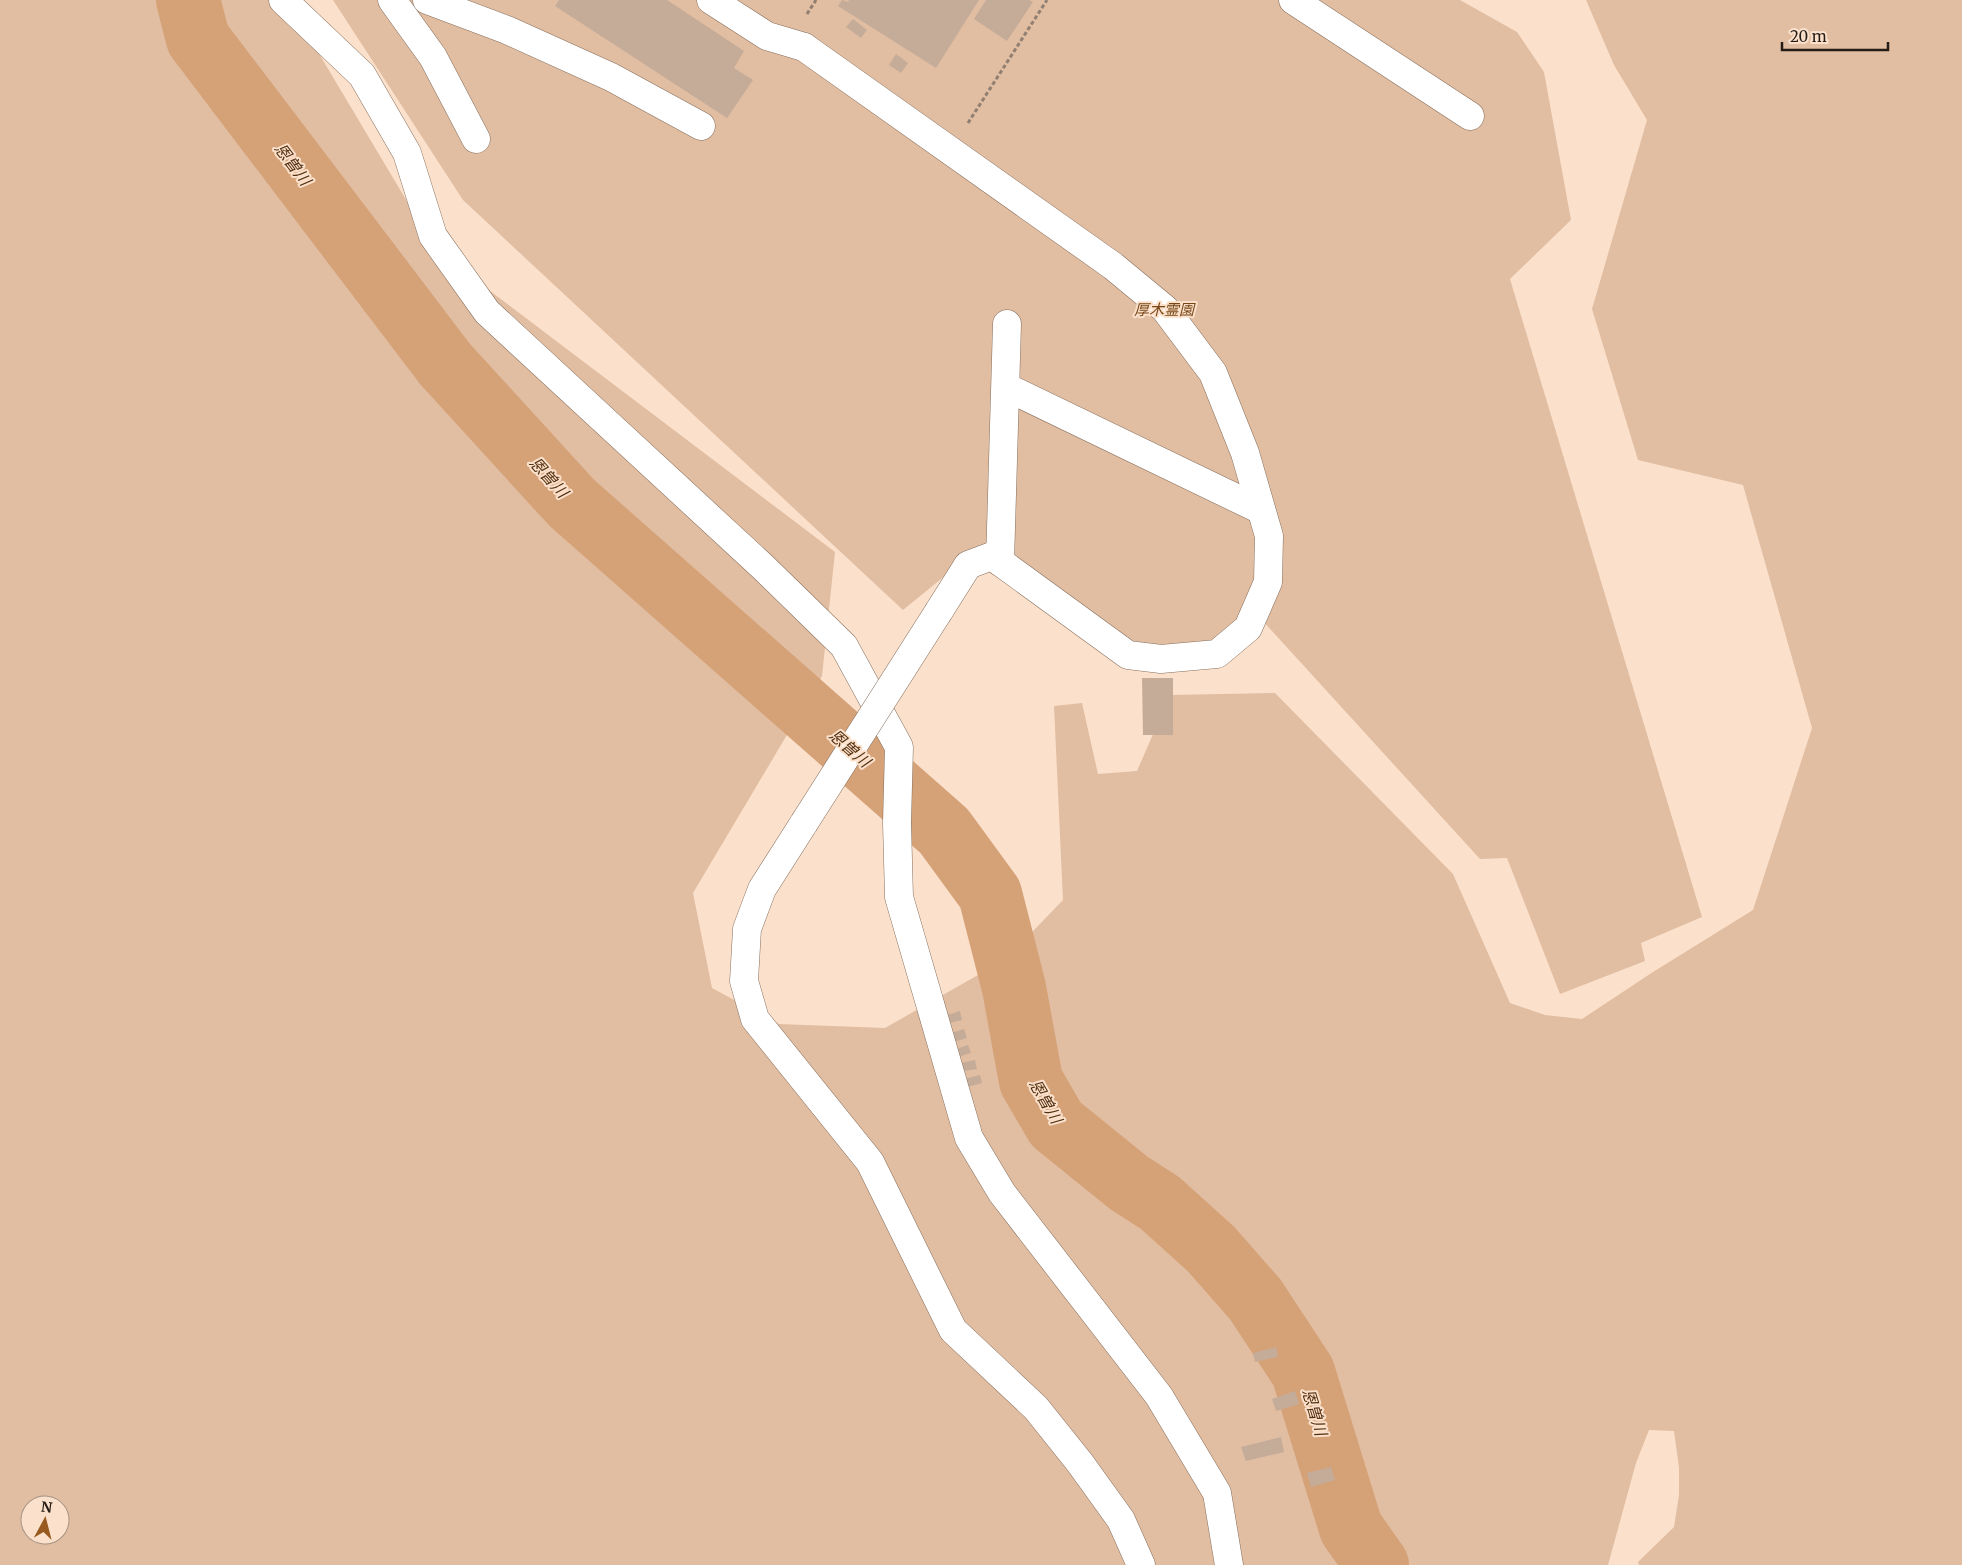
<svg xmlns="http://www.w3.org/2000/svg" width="1962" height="1565" viewBox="0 0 1962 1565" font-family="Merriweather,'Noto Sans JP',serif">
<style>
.green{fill:#e1bda1;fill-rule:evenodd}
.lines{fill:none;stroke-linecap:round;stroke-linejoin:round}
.river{stroke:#d5a177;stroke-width:64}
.building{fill:#c5ac99}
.minor-casing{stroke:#866f5d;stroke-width:29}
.tertiary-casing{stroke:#866f5d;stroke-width:29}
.path{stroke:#917f71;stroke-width:3;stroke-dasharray:4 2.5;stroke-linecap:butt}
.minor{stroke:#fff;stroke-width:28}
.tertiary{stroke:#fff;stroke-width:28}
.tertiary-bridge-casing{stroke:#866f5d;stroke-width:29;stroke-linecap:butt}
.tertiary-bridge{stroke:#fff;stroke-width:28}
.labels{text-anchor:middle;stroke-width:4;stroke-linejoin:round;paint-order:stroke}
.park-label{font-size:15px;font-style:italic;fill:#784616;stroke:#fbe1cc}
.water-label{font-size:16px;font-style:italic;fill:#543110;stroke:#fbe1cc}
</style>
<rect width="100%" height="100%" fill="#fbe1cc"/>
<g class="green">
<path d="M0,0H287L436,250L835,552L822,676L693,893L712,988L779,1024L885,1028L1006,959L1063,900L1054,706L1082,703L1098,774L1137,771L1170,695L1275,693L1453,874L1510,1003L1545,1015L1582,1019L1653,972L1753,910L1812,728L1743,485L1638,460L1592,309L1647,120L1614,65L1586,0H1962V1565H1639L1638,1562L1674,1527L1679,1495V1468L1674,1431L1649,1430L1636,1463L1608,1565H0ZM30,1505H60V1535H30Z"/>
<polygon points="333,0 1460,0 1517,32 1544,72 1571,220 1510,279 1702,917 1641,943 1645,961 1560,994 1507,858 1480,859 1251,608 1208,645 1145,652 968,557 903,610 463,200"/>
</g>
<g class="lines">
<polyline class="river" points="188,0 198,39 445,364 572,503 944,831 990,894 1014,988 1031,1081 1056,1124 1129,1183 1160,1203 1211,1249 1255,1299 1303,1372 1351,1528 1377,1565"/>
</g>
<g class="building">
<polygon points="559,0 667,0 744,51 734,68 753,80 727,118 555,6"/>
<polygon points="842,0 848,2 849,0 979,0 936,68 838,6"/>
<polygon points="986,0 1029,0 1033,2 1007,41 974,19"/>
<polygon points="853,19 867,30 861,38 846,27"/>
<polygon points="896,54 908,63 901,73 889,65"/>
<polygon points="1142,678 1173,678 1173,735 1143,735"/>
<polygon points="960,1011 962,1020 949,1023 947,1015"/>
<polygon points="964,1029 967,1038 954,1042 951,1033"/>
<polygon points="968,1045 971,1053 958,1057 956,1049"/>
<polygon points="975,1060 977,1069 963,1071 961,1063"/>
<polygon points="980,1075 982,1083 968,1087 965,1079"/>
<polygon points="1276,1347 1278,1357 1255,1362 1253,1353"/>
<polygon points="1295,1391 1299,1404 1276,1411 1272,1399"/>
<polygon points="1281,1437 1284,1452 1246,1461 1241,1447"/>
<polygon points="1331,1467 1335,1480 1311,1487 1307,1473"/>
</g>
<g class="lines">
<g class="minor-casing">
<g id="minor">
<polyline points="283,0 362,75 407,153 433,236 487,312 763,567 844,646 899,747 897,823 899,897 969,1138 1002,1193 1159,1396 1217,1493 1229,1565"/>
<polyline points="392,0 433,57 476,139"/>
<polyline points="427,0 507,30 611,77 701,126"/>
<polyline points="711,0 767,36 804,47"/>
<polyline points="1293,0 1470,116"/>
<polyline points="1006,387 1261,510"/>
<polyline points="1000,562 1007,324"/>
</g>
</g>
<g class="tertiary-casing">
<g id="tertiary">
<polyline points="804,47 1113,266 1165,309 1213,373 1245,453 1269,536 1268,582 1248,628 1217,654 1161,659 1128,655 992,556 968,565 939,611"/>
<polyline points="804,823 762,889 747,929 744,981 755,1019 870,1162 953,1330 1036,1408 1080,1463 1121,1520 1141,1565"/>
</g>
</g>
<g class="path">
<polyline points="807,14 816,0"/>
<polyline points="968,123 1047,0"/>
</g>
<use href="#minor" class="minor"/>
<use href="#tertiary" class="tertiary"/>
<g class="tertiary-bridge-casing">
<polyline id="tertiary-bridge" points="804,823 939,611"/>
</g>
<use href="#tertiary-bridge" class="tertiary-bridge"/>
</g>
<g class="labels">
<g class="park-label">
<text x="1164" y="315">厚木霊園</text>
</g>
<g class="water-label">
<text transform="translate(293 164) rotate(53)" y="6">恩曽川</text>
<text transform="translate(549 477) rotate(48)" y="6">恩曽川</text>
<text transform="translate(850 748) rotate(41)" y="6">恩曽川</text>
<text transform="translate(1046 1101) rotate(60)" y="6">恩曽川</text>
<text transform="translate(1315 1412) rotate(73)" y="6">恩曽川</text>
</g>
</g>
<g transform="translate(45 1520) rotate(7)"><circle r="24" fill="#fbe1cc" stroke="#a59283"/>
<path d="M0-4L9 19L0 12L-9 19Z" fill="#985a1f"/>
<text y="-8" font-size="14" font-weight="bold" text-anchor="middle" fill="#251c15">N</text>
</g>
<path d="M1782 42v8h106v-8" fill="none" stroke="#251c15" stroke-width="2.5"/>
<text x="1790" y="42" font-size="15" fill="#251c15" stroke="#fbe1cc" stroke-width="4" paint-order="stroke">20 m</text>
</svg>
